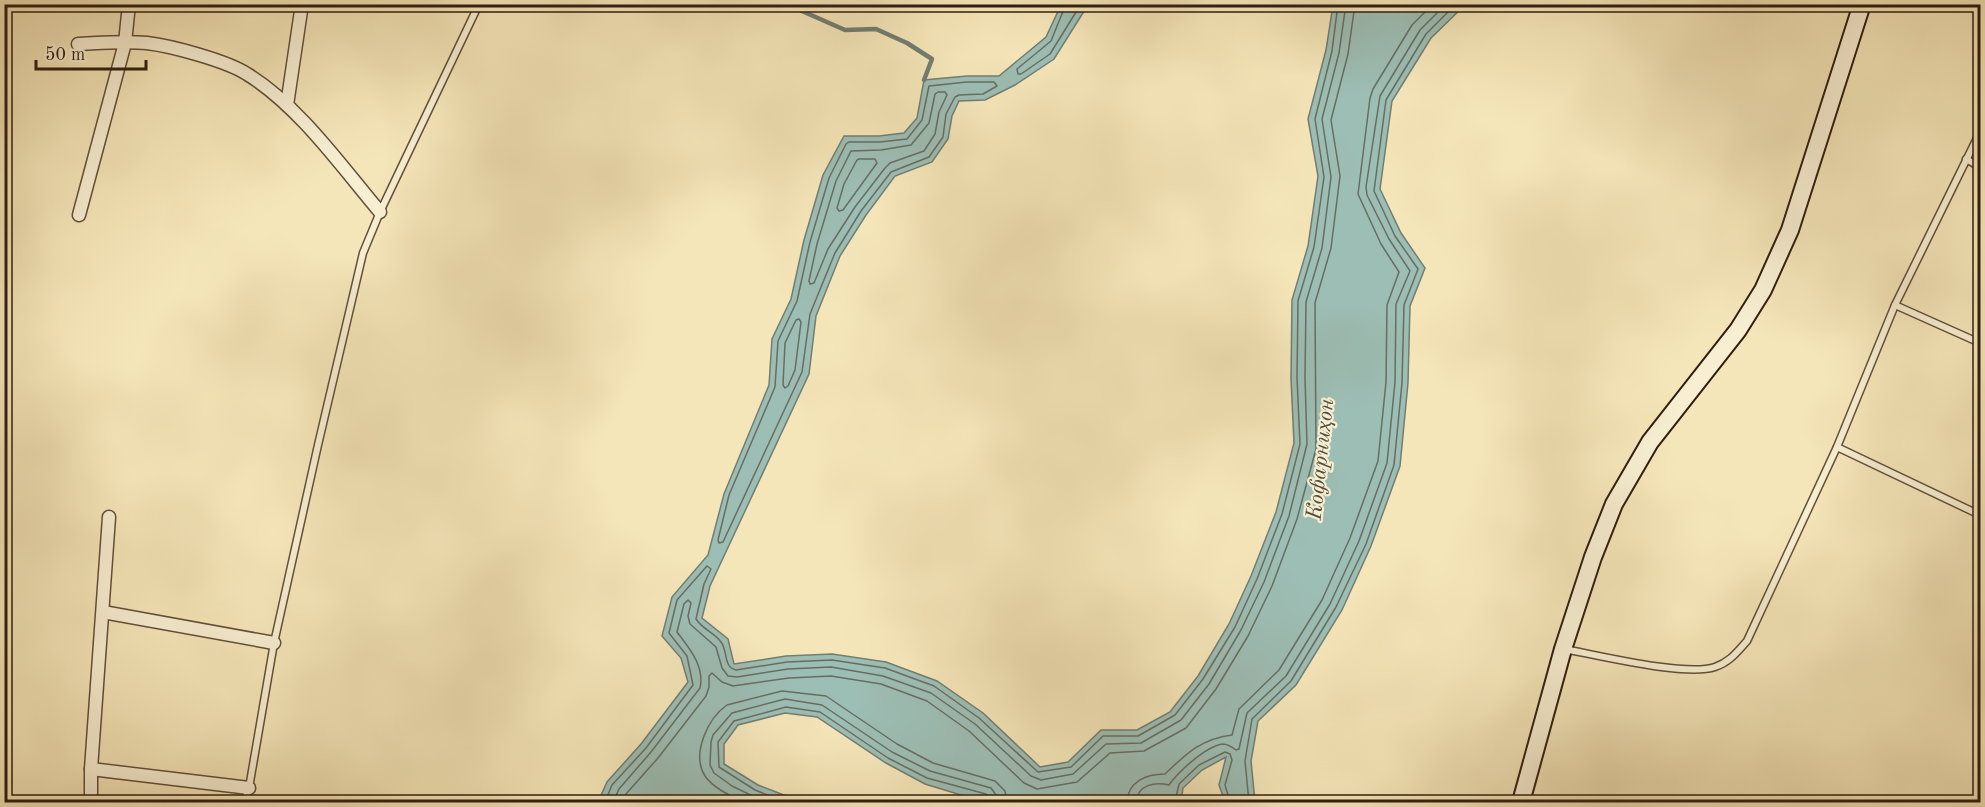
<svg xmlns="http://www.w3.org/2000/svg" width="1985" height="807" viewBox="0 0 1985 807" font-family="'Old Standard TT',serif">
<style>
.water{fill:#9dbeb5;stroke:#717e73;stroke-width:1.5}
.lines{fill:none;stroke-linecap:round;stroke-linejoin:round}
.shore{stroke:#666e62;stroke-width:1.5}
.stream{stroke:#717e73;stroke-width:4.5}
.lane-casing{stroke:#61503a;stroke-width:9}
.street-casing{stroke:#61503a;stroke-width:15}
.secondary-casing{stroke:#301e0f;stroke-width:20}
.lane{stroke:#f8efd2;stroke-width:6}
.street{stroke:#f8efd2;stroke-width:12}
.secondary{stroke:#f8efd2;stroke-width:16}
.labels{text-anchor:middle;stroke-width:4.5;stroke-linejoin:round;paint-order:stroke}
.water-label{font-size:22px;font-style:italic;fill:#514e41;stroke:#f8efd2}
</style>
<rect width="100%" height="100%" fill="#f5e6b9"/>
<filter id="stains"><feTurbulence type="fractalNoise" baseFrequency=".00333" numOctaves="4"/><feColorMatrix values="0 0 0 0 .2 0 0 0 0 .09 0 0 0 0 .02 0 0 0 .5 -.17"/></filter>
<radialGradient id="worn" r=".72"><stop offset=".6" stop-color="#630" stop-opacity="0"/><stop offset="1" stop-color="#630" stop-opacity=".3"/></radialGradient>
<polygon class="water" points="1061,5 1088,5 1054,59 1015,85 985,100 959,101 952,116 948,139 932,162 895,176 866,215 840,256 816,316 809,374 710,586 702,618 728,639 734,664 786,656 832,654 886,662 937,681 983,713 1040,767 1068,762 1101,730 1137,730 1170,712 1198,676 1229,624 1251,576 1276,512 1294,443 1291,379 1292,300 1308,246 1318,176 1308,119 1326,50 1333,5 1465,5 1431,38 1392,101 1380,189 1401,233 1425,268 1410,306 1408,383 1400,466 1371,546 1342,610 1296,685 1258,721 1251,761 1255,802 1225,802 1219,785 1226,757 1202,770 1183,788 1181,802 1160,802 1159,796 1144,802 997,802 961,795 925,784 886,763 817,717 785,713 738,725 724,744 724,764 758,785 789,797 866,802 598,802 607,782 641,744 688,682 681,658 662,636 672,597 708,555 724,494 769,385 772,339 791,299 804,240 823,175 844,136 879,136 904,133 917,118 924,80 967,76 999,76 1046,37"/>
<g class="lines">
<g class="shore">
<polyline points="1066,4 1051,41 1017,69 1018,74 1021,74 1050,54 1081,4"/>
<polygon points="967,82 994,82 997,86 983,94 959,95 955,97 946,114 943,137 929,157 891,172 861,211 835,253 810,314 802,372 723,542 719,543 718,540 729,495 775,387 778,341 797,301 810,242 829,178 846,144 849,142 880,142 907,139 922,120 929,86"/>
<polygon points="938,92 945,92 947,95 939,112 935,134 924,151 890,163 885,168 855,207 828,249 814,283 810,284 809,281 817,244 836,181 851,151 881,150 911,145 929,123 935,94"/>
<polygon points="859,159 875,159 877,163 843,210 839,211 837,208 844,184 857,160"/>
<polygon points="799,319 801,322 795,370 788,386 785,388 783,385 785,343 796,320"/>
<path d="M605,802L612,785L646,748L693,685L687,656L669,633L677,600L707,566L711,569L704,584L696,619C702,629 715,633 721,642C728,651 723,667 736,670L787,662L832,660L885,668L934,686L979,718L1038,772L1071,767L1103,736H1138L1175,715L1203,679L1235,627L1257,579L1282,514L1300,444L1297,378L1298,301L1314,247L1324,177L1315,119L1332,51L1338,4"/>
<path d="M613,802L619,789L651,752L700,688C705,666 689,648 677,632L684,604L688,600L691,603L688,616L690,624L716,647L722,668L728,676L737,677L788,669L831,667L883,676L931,693L975,724L1031,776L1041,780L1073,774L1106,744L1141,743L1181,720L1209,684L1241,630L1264,582L1289,516L1307,444L1305,378L1306,302L1322,248L1331,177L1322,119L1339,53L1346,4"/>
<polyline points="623,802 626,794 658,758 706,696 709,687 709,676 712,673 722,682 733,686 789,678 831,676 881,684 927,701 969,731 1024,783 1037,789 1077,782 1110,753 1144,751 1186,728 1216,689 1248,636 1272,586 1297,519 1316,449 1315,303 1331,248 1340,176 1331,120 1348,54 1355,4"/>
<path d="M743,802C731,796 713,788 705,776C691,754 708,718 727,705L782,691L826,696L897,744L933,763L995,781L1005,791L1007,802"/>
<polyline points="765,802 732,786 714,773 710,765 711,742 713,735 732,713 785,699 822,705 892,752 930,771 991,788 996,795 998,802"/>
<polyline points="785,802 755,790 719,767 718,742 734,721 786,707 820,712 888,758 927,778 986,794 990,798 990,802"/>
<path d="M1127,802C1128,781 1147,774 1165,774C1187,753 1201,739 1232,735L1239,709L1279,670L1322,600L1350,538L1378,461L1386,382L1387,305L1399,272L1381,244L1358,194L1370,98L1373,89L1412,25L1433,4"/>
<path d="M1136,802C1138,784 1155,782 1169,785C1178,772 1206,746 1223,744C1228,744 1232,747 1236,750L1239,749L1247,713L1286,676L1330,604L1359,541L1387,463L1395,382L1396,304L1410,271L1389,239L1367,195L1366,187L1380,96L1420,30L1446,4"/>
<polyline points="1175,802 1179,784 1199,765 1225,752 1230,754 1232,760 1225,785 1230,802"/>
<polyline points="1249,802 1245,761 1252,719 1291,681 1336,607 1366,544 1394,465 1402,383 1404,305 1418,269 1395,236 1374,191 1386,100 1426,34 1456,4"/>
</g>
<polyline class="stream" points="786,4 845,30 876,29 907,43 932,59 924,80"/>
<g class="lane-casing">
<g id="lane">
<polyline points="1966,159 1980,167"/>
<polyline points="1895,305 1980,343"/>
<polyline points="1837,447 1980,515"/>
<path d="M1564,649C1597,655 1686,677 1715,667C1730,662 1737,652 1747,641L1837,447L1895,305L1980,132"/>
<polyline points="244,802 249,788 274,643 318,445 363,253 380,212 479,4"/>
</g>
</g>
<g class="street-casing">
<g id="street">
<path d="M78,44C101,43 124,41 147,43C172,46 227,61 247,74C299,106 341,166 380,212"/>
<polyline points="287,105 302,4"/>
<polyline points="79,215 125,43 129,4"/>
<polyline points="103,612 274,643"/>
<polyline points="91,769 249,788"/>
<polyline points="91,802 91,769 109,517"/>
</g>
</g>
<g class="secondary-casing">
<polyline id="secondary" points="1521,802 1563,649 1593,557 1614,504 1650,442 1738,330 1763,290 1790,230 1862,4"/>
</g>
<use href="#lane" class="lane"/>
<use href="#street" class="street"/>
<use href="#secondary" class="secondary"/>
</g>
<g class="labels">
<g class="water-label">
<text transform="translate(1319 459) rotate(-84)" y="8">Кофарниҳон</text>
</g>
</g>
<rect width="1985" height="807" fill="none" stroke="#f5e6b9" stroke-width="24"/>
<rect x="6" y="6" width="1973" height="795" fill="none" stroke="#301e0f" stroke-width="3"/>
<rect x="12" y="12" width="1961" height="783" fill="none" stroke="#301e0f" stroke-width="1.5"/>
<path d="M36 60v9h110v-9" fill="none" stroke="#301e0f" stroke-width="3"/>
<text x="45" y="60" font-size="18" fill="#301e0f" stroke="#f8efd2" stroke-width="4.5" paint-order="stroke">50 m</text>
<rect width="100%" height="100%" filter="url(#stains)"/>
<rect width="100%" height="100%" fill="url(#worn)"/>
</svg>
